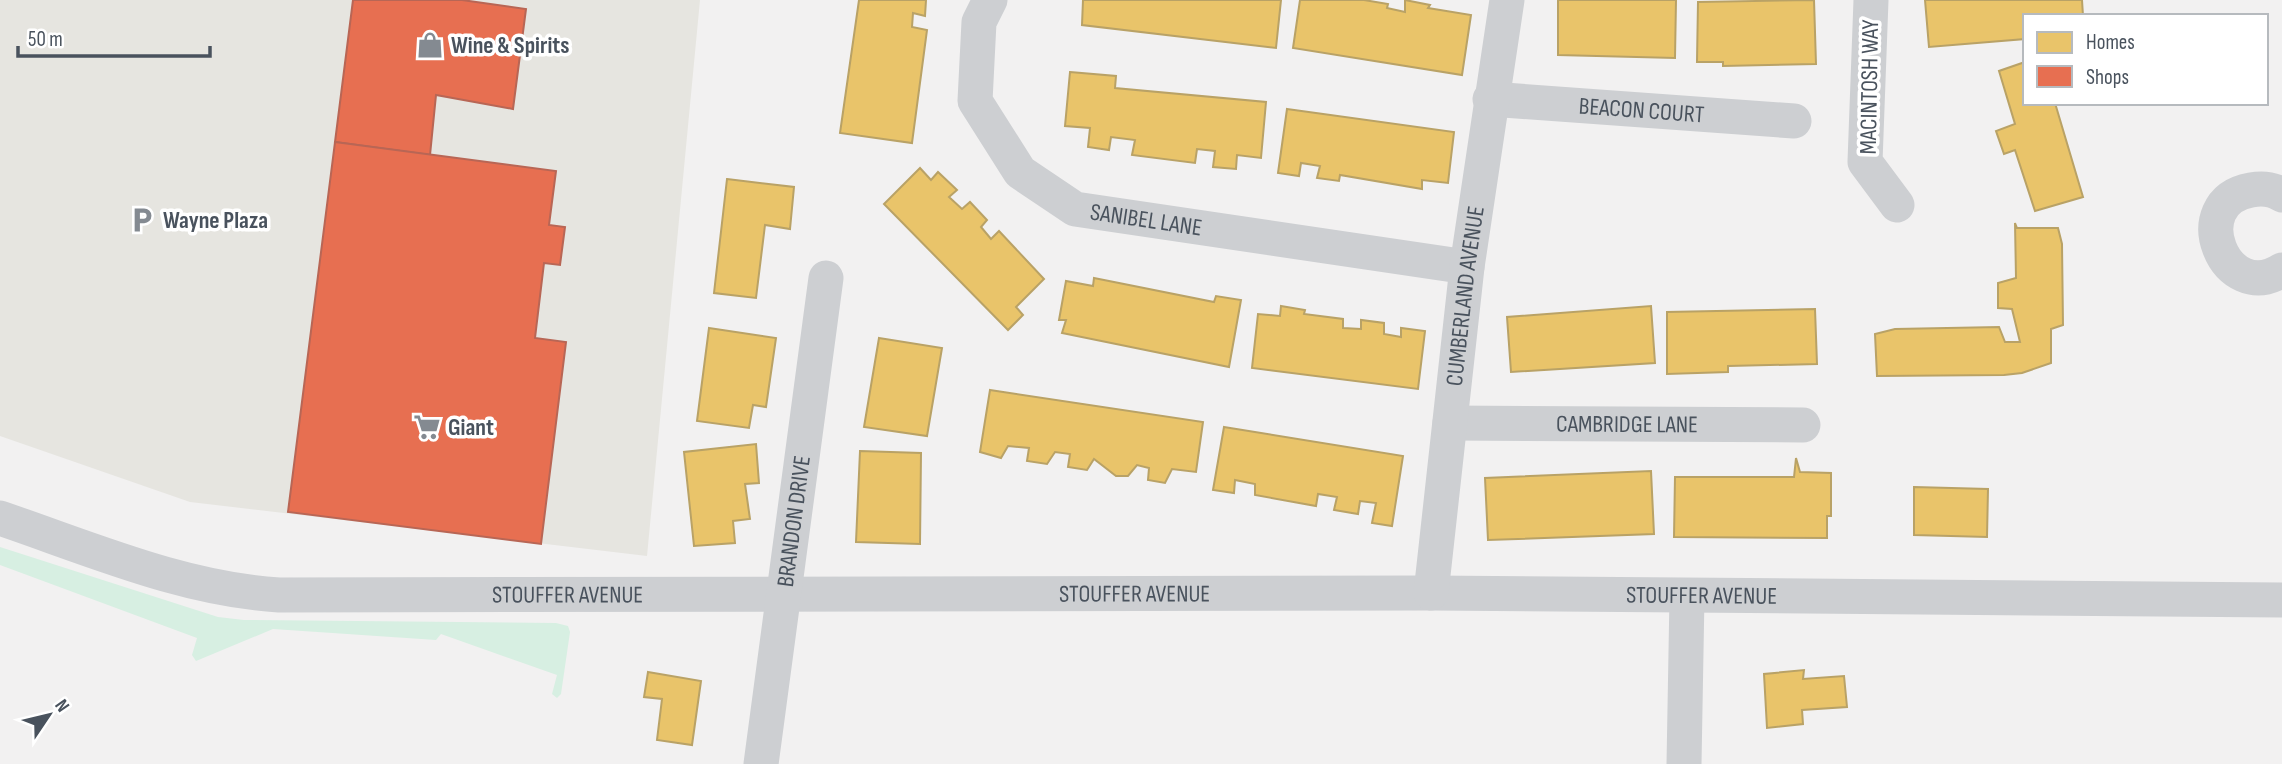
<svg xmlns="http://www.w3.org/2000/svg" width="2282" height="764" viewBox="0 0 2282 764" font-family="'Sofia Sans Condensed',sans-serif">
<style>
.commercial{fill:#e6e5e0}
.green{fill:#d7efe2}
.homes{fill:#e9c46a;stroke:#b9a266;stroke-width:2}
.shops{fill:#e76f51;stroke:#b86655;stroke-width:2}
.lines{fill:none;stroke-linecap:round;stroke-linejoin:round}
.minor{stroke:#cdcfd2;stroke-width:35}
.labels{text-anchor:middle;stroke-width:7;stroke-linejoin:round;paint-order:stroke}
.poi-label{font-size:24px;font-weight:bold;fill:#49525d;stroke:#fff;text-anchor:start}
.street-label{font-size:24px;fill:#49525d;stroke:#fff}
</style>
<rect width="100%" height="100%" fill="#f2f1f1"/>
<polygon class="commercial" points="0,0 700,0 647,556 190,502 0,436"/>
<polygon class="green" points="0,547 218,617 244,620 556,623 568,626 570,632 561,694 557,698 552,694 557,675 441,634 436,640 273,629 196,661 192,655 197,638 0,565"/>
<g class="homes">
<polygon points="859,0 926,0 925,16 913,13 912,27 927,30 912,143 840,133"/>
<polygon points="1083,0 1281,0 1276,48 1082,25"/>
<polygon points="1300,0 1364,0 1388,4 1387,8 1405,12 1405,0 1430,5 1428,8 1471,15 1462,75 1293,48"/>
<polygon points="1558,0 1676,0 1675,58 1558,55"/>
<polygon points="1814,0 1816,64 1723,66 1723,62 1697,62 1698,2"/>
<polygon points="1925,0 2082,0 2083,16 2025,16 2025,39 1929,47"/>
<polygon points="2025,62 2025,103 2055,103 2083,197 2035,211 2015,150 2004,154 1996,131 2015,124 1999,71"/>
<polygon points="1070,72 1116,76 1115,88 1266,102 1261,158 1237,155 1236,169 1213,167 1215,151 1197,149 1195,163 1132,155 1135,140 1111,137 1109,150 1088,147 1090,128 1065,126"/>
<polygon points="1287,109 1454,132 1448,183 1422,180 1422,189 1340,175 1339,181 1317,178 1320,166 1301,163 1299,176 1278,173"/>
<polygon points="920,168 931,180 938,172 957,190 949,197 962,209 970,202 987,220 981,227 991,239 999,231 1044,279 1016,307 1023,315 1008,330 884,204"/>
<polygon points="727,179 794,187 790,229 765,225 756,298 714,293"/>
<polygon points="2015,223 2017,228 2058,228 2062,244 2063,325 2051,329 2051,363 2022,373 2004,375 1877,376 1875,334 1895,329 1999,327 2005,342 2020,342 2012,309 1998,308 1998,283 2016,278"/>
<polygon points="1094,278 1214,302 1216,296 1241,300 1229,367 1062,333 1066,320 1059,320 1066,281 1093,286"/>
<polygon points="1281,306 1305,310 1304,314 1343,319 1343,328 1361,329 1361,320 1384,323 1384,334 1401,337 1401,328 1425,331 1418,389 1252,368 1258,314 1280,316"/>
<polygon points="1651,306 1655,363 1511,372 1507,317"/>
<polygon points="1815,309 1817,364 1728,366 1728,372 1667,374 1667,312"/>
<polygon points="709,328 776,338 766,407 753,405 749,428 697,421"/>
<polygon points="879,338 942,348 927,436 864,427"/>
<polygon points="990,390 1203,422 1196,472 1172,469 1165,483 1148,480 1149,468 1137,465 1128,476 1116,476 1094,459 1087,470 1068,467 1070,454 1055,452 1047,464 1027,461 1029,448 1008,446 1001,458 980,452"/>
<polygon points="1224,427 1403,456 1392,526 1372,523 1376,503 1360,501 1358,514 1334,510 1337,497 1318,494 1316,506 1255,495 1255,484 1235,480 1234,493 1213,490"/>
<polygon points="756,444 759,483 745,484 750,519 733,521 735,543 694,546 684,452"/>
<polygon points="860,451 921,453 920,544 856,542"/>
<polygon points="1796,458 1800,472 1831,473 1831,516 1827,516 1827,538 1674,537 1675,477 1794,477"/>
<polygon points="1651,471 1654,534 1488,540 1485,478"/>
<polygon points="1914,487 1988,489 1987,537 1914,535"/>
<polygon points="1804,670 1803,679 1844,676 1847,707 1802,710 1803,724 1767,728 1764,674"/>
<polygon points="648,672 701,681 692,745 657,740 662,699 644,697"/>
</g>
<g class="shops">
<polygon points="353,0 462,0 526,9 513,109 436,95 430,155 335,142"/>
<polygon points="335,142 556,171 549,225 565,227 560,265 544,263 535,338 566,342 541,544 288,512"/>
</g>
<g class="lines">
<g class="minor">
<path id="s1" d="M990,0L979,22L975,101L1020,172L1075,209L1467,267"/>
<polyline points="1871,0 1865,162 1897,205"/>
<path id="s2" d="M1490,99L1794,121"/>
<path d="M2282,195C2273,189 2262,188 2251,190C2183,202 2225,307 2282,270"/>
<path id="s3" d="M1450,423L1803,425"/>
<path id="s4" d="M0,518C91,549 183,589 279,595L1431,593L2282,600"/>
<path id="s5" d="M1431,593L1467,267L1507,0"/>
<path id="s6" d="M761,764L826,278"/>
<polyline points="1684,764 1687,596"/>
</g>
</g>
<defs>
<g id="shop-bare" transform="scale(2.1)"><path d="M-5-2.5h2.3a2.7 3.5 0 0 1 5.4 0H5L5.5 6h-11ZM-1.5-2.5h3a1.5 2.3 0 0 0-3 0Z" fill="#848a91" stroke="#fff" stroke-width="2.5" paint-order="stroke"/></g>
<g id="parking-bare" transform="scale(2.1)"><path d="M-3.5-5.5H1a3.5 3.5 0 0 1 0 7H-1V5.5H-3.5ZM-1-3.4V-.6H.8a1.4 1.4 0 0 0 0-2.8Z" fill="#848a91" stroke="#fff" stroke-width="2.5" paint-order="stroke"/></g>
<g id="supermarket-bare" transform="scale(2.1)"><path d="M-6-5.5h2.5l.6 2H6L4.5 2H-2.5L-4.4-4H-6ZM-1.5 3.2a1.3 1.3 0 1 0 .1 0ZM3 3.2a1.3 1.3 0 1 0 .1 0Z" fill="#848a91" stroke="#fff" stroke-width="2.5" paint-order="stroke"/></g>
</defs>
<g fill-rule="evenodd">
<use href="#shop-bare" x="430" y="45"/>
<use href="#parking-bare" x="142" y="220"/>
<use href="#supermarket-bare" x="427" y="427"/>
</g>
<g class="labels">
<g class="poi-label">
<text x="451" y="53">Wine &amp; Spirits</text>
<text x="163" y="228">Wayne Plaza</text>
<text x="448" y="435">Giant</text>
</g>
<g class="street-label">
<text transform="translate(1869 87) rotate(-89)" y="8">MACINTOSH WAY</text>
<text dy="8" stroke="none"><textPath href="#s2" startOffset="152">BEACON COURT</textPath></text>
<text dy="8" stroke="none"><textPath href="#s1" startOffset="326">SANIBEL LANE</textPath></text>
<text dy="8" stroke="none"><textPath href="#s5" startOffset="299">CUMBERLAND AVENUE</textPath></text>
<text dy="8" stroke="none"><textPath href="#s3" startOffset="177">CAMBRIDGE LANE</textPath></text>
<text dy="8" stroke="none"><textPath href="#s6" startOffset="245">BRANDON DRIVE</textPath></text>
<text dy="8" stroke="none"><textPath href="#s4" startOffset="1146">STOUFFER AVENUE</textPath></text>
<text dy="8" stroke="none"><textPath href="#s4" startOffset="579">STOUFFER AVENUE</textPath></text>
<text dy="8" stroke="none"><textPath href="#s4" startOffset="1713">STOUFFER AVENUE</textPath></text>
</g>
</g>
<rect x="2023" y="14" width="245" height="91" fill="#ffffff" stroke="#b6babe" stroke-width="2"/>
<rect x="2037" y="32" width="35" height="21" fill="#e9c46a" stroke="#b6babe" stroke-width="2"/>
<text x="2086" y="49" font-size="21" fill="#49525d">Homes</text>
<rect x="2037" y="66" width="35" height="21" fill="#e76f51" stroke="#b6babe" stroke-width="2"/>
<text x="2086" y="84" font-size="21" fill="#49525d">Shops</text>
<g transform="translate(49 715) rotate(55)" stroke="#ffffff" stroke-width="5" paint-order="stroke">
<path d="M0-5L12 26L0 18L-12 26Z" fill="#49525d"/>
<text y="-10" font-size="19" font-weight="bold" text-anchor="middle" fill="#49525d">N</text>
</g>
<path d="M18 46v10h192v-10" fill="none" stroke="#49525d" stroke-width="3.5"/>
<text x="28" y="46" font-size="21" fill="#49525d" stroke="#ffffff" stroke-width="5" paint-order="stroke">50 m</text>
</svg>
